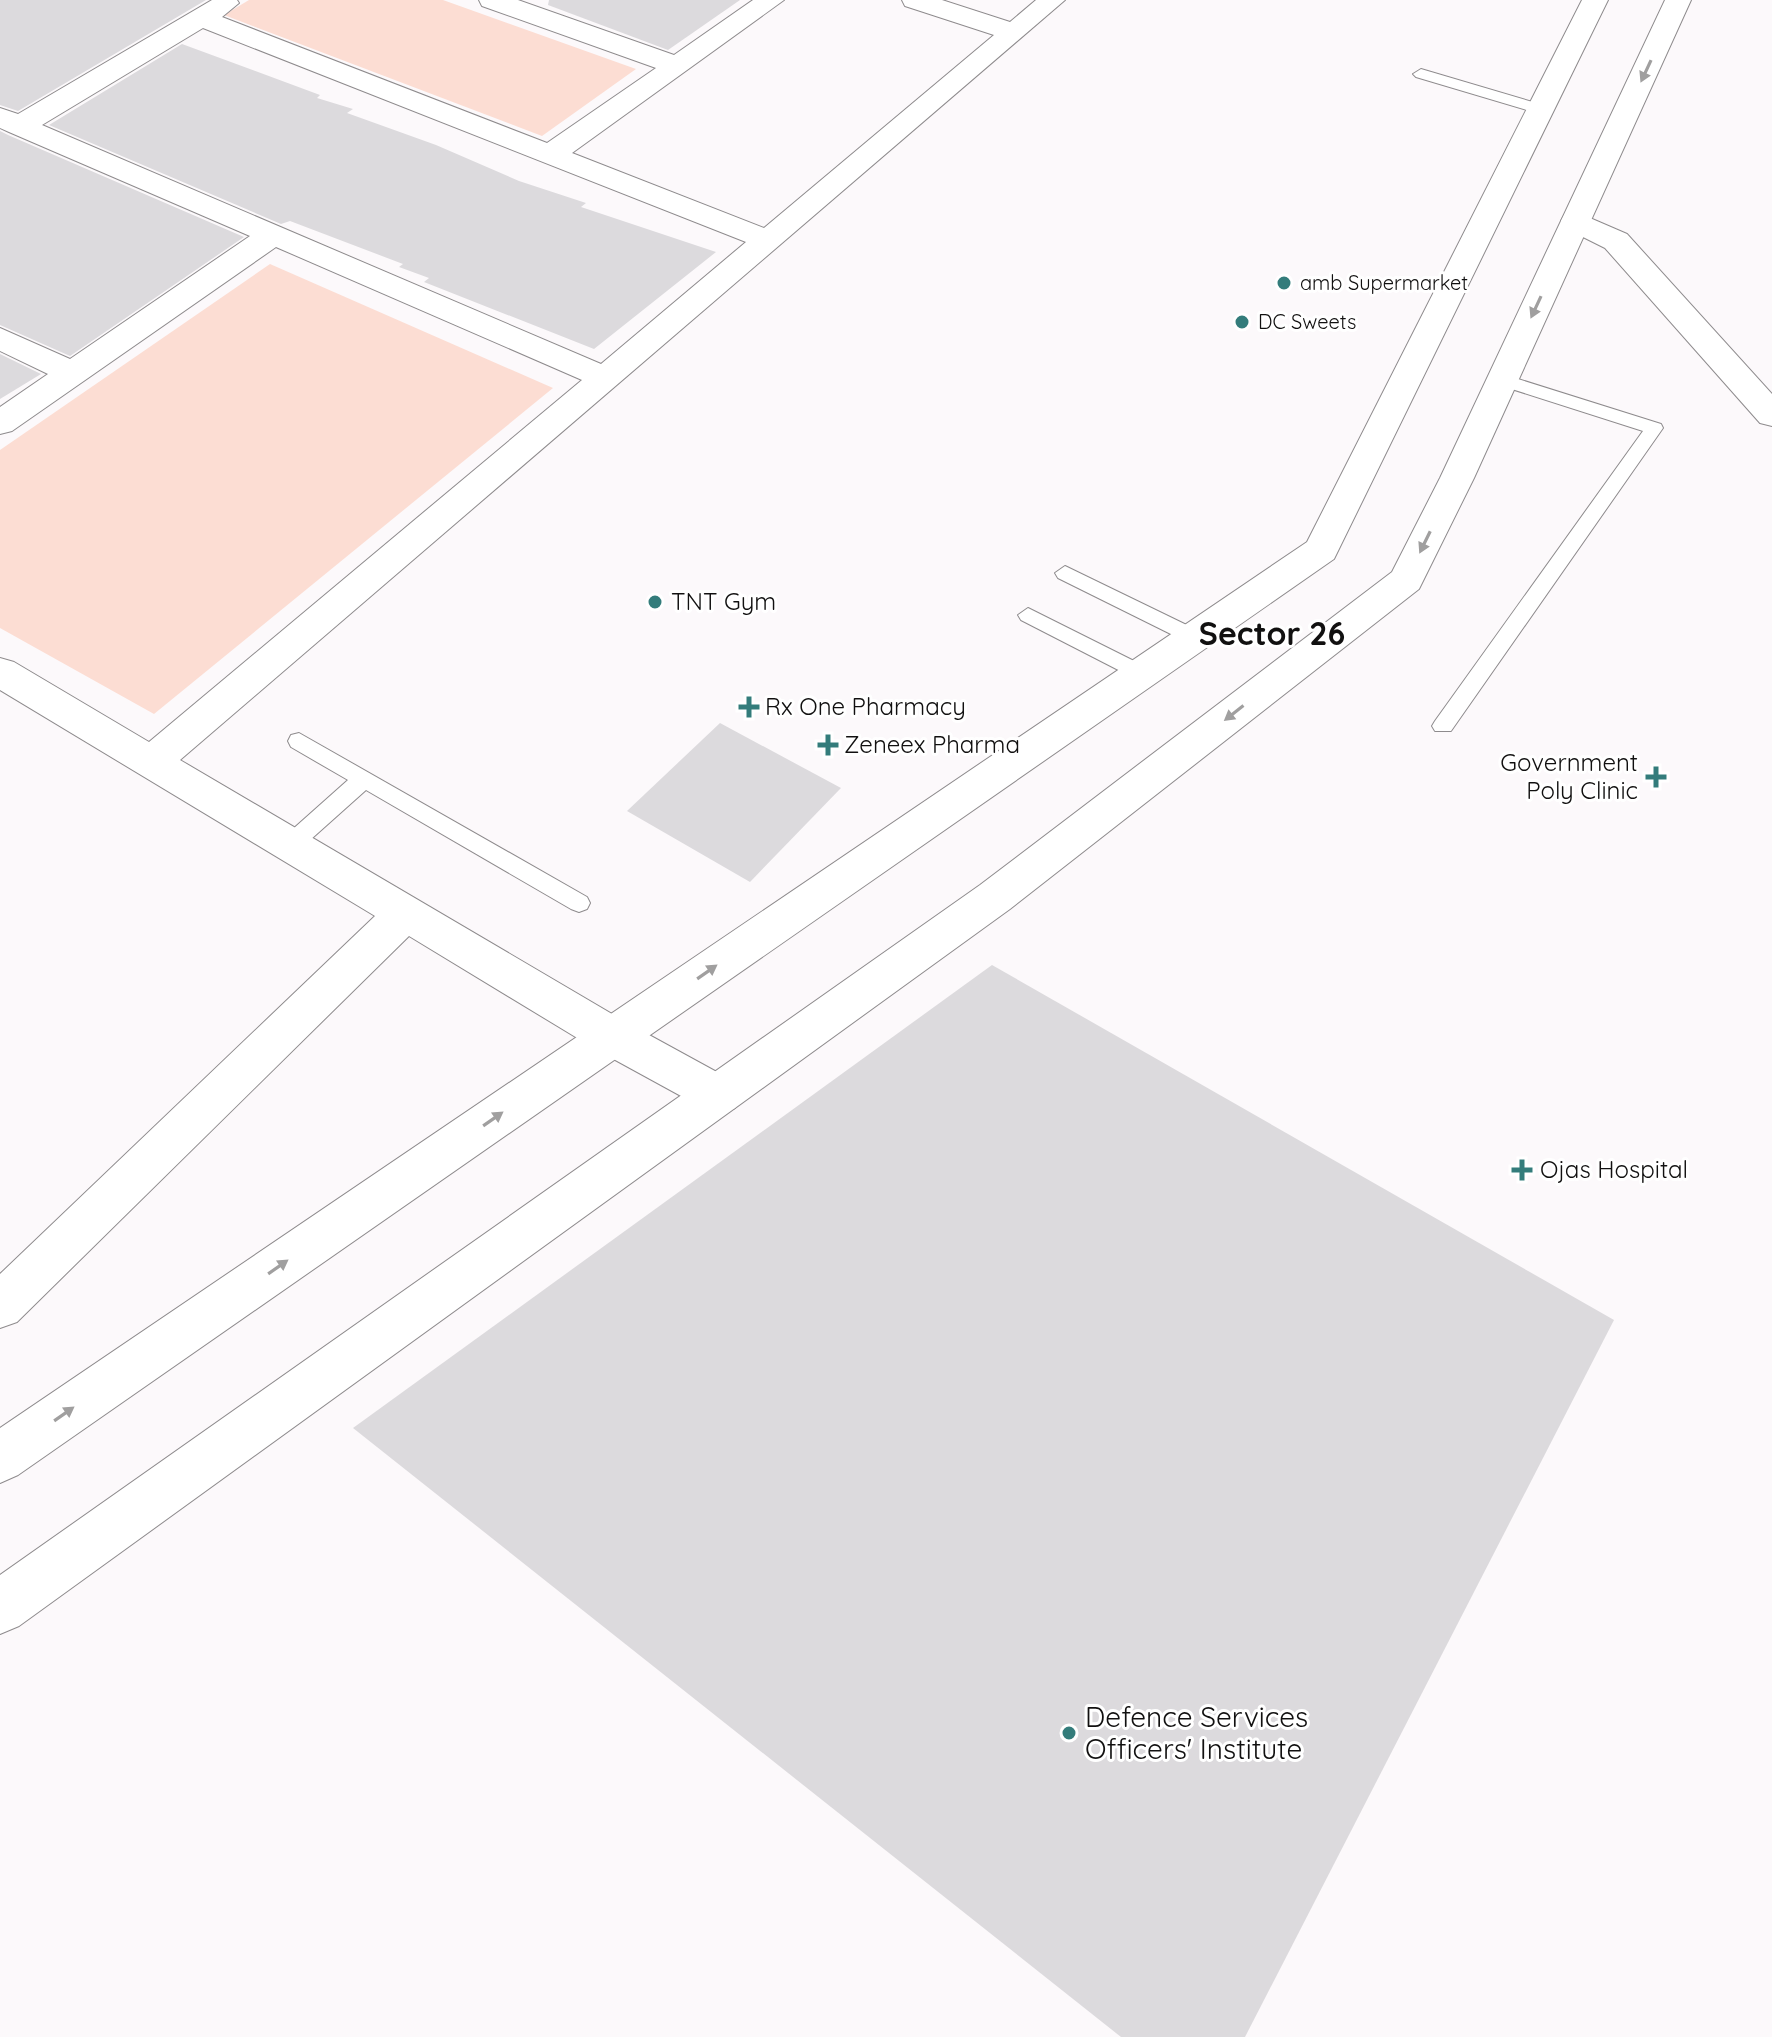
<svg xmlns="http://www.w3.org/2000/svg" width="1772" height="2037" viewBox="0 0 1772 2037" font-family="Quicksand,sans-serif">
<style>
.green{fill:#fcddd3}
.building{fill:#dcdadd}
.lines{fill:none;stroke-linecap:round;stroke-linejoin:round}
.service-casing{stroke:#8e8b8d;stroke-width:2}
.minor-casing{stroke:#8e8b8d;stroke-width:2}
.tertiary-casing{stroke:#8e8b8d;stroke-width:2}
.service{fill:#fff;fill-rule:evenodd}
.minor{fill:#fff;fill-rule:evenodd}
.tertiary{fill:#fff;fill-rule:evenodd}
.oneway{fill:#a09f9f}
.poi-dot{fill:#337c7b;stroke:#fff;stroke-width:3}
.labels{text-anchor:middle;stroke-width:6;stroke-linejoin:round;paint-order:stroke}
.far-poi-label{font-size:20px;fill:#111010;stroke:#fff;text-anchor:start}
.poi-label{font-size:24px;fill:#111010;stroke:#fff;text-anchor:start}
.near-poi-label{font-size:28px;fill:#111010;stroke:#fff;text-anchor:start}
.district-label{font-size:32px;font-weight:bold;fill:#111010;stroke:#fff}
</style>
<rect width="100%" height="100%" fill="#fcf9fb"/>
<g class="green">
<polygon points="249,0 443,0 636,69 542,136 224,15"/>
<polygon points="270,264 553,388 154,714 0,628 0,450"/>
</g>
<g class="building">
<polygon points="0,0 206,0 18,111 0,105"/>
<polygon points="549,0 740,0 668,50 548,5"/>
<polygon points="182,44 320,95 317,98 353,109 347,113 436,145 519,181 586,203 581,207 716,252 594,349 424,282 429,278 399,267 403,264 290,221 281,224 49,125"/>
<polygon points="0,131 8,135 244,237 70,356 0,325"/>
<polygon points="0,354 41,374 0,399"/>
<polygon points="720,723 841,788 750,882 627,811"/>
<polygon points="992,965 1614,1320 1245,2037 1121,2037 353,1428"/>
</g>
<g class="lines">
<g class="service-casing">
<g id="service">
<polygon points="1421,69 1546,106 1548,109 1540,114 1416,77 1413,74"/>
<polygon points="1502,374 1661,424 1663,428 1451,731 1435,731 1432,726 1435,721 1643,431 1496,384 1493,380 1496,376"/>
<polygon points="1065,566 1201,632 1204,637 1201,642 1187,642 1058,578 1055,573"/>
<polygon points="1028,608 1148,668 1151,673 1148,678 1134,678 1021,620 1018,615"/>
<polygon points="299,733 587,897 590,903 587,909 579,912 571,909 366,790 300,849 292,852 284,849 281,843 284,837 348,780 291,747 288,741 291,735"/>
</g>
</g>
<g class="minor-casing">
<g id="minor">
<path d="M212,0H237L239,3L222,17L547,143L656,68L482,6L479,0H518L674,55L753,0H784L572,153L764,228L994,35L905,6L902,0H942L1010,22L1036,0H1065L180,760L629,1024L735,1082L742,1095L735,1108L719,1114L703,1108L597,1050L409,936L17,1322L0,1328V1274L375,916L0,690V658L14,662L149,742L582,380L276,247L12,431L0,434V407L48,374L0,351V328L70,359L250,236L9,132L0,128V108L18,114ZM203,28L746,242L601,364L42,125Z"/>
<polygon points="1576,212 1627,234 1772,394 1772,426 1760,423 1605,248 1565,228 1561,221 1565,214"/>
</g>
</g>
<g class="tertiary-casing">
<g id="tertiary">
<polygon points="1582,0 1608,0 1334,559 18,1475 0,1483 0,1428 1307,542"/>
<polygon points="1665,0 1691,0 1474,478 1419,589 1010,909 19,1626 0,1634 0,1575 980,885 1392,572 1440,478"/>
</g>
</g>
<use href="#service" class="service"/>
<use href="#minor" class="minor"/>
<use href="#tertiary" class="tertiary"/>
</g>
<defs><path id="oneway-solid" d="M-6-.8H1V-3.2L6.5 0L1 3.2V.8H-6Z" transform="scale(2)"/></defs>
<g class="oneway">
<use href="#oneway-solid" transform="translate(1646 71) rotate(115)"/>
<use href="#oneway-solid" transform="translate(1536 307) rotate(115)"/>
<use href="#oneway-solid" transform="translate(1425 542) rotate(116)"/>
<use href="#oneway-solid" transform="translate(1234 713) rotate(142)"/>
<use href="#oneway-solid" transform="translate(707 972) rotate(-35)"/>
<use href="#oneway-solid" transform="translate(493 1119) rotate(-35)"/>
<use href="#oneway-solid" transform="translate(278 1267) rotate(-35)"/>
<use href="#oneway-solid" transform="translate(64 1414) rotate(-35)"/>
</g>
<g class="poi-dot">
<circle cx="1284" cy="283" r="8"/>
<circle cx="1242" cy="322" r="8"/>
<circle cx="655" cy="602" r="8"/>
<path d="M745 695h8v8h8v8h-8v8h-8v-8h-8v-8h8z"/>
<path d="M824 733h8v8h8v8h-8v8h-8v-8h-8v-8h8z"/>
<path d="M1652 765h8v8h8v8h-8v8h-8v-8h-8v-8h8z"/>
<path d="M1518 1158h8v8h8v8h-8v8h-8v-8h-8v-8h8z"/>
<circle cx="1069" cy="1733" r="8"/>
</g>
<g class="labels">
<g class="far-poi-label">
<text x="1300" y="290">amb Supermarket</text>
<text x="1258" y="329">DC Sweets</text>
</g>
<g class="poi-label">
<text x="671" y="610">TNT Gym</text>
<text x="765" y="715">Rx One Pharmacy</text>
<text x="844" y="753">Zeneex Pharma</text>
<text x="1638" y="771" text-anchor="end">Government<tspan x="1638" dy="28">Poly Clinic</tspan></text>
<text x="1540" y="1178">Ojas Hospital</text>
</g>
<g class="near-poi-label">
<text x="1085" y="1727">Defence Services<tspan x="1085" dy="32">Officers' Institute</tspan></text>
</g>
<g class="district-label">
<text x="1272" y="645">Sector 26</text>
</g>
</g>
</svg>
